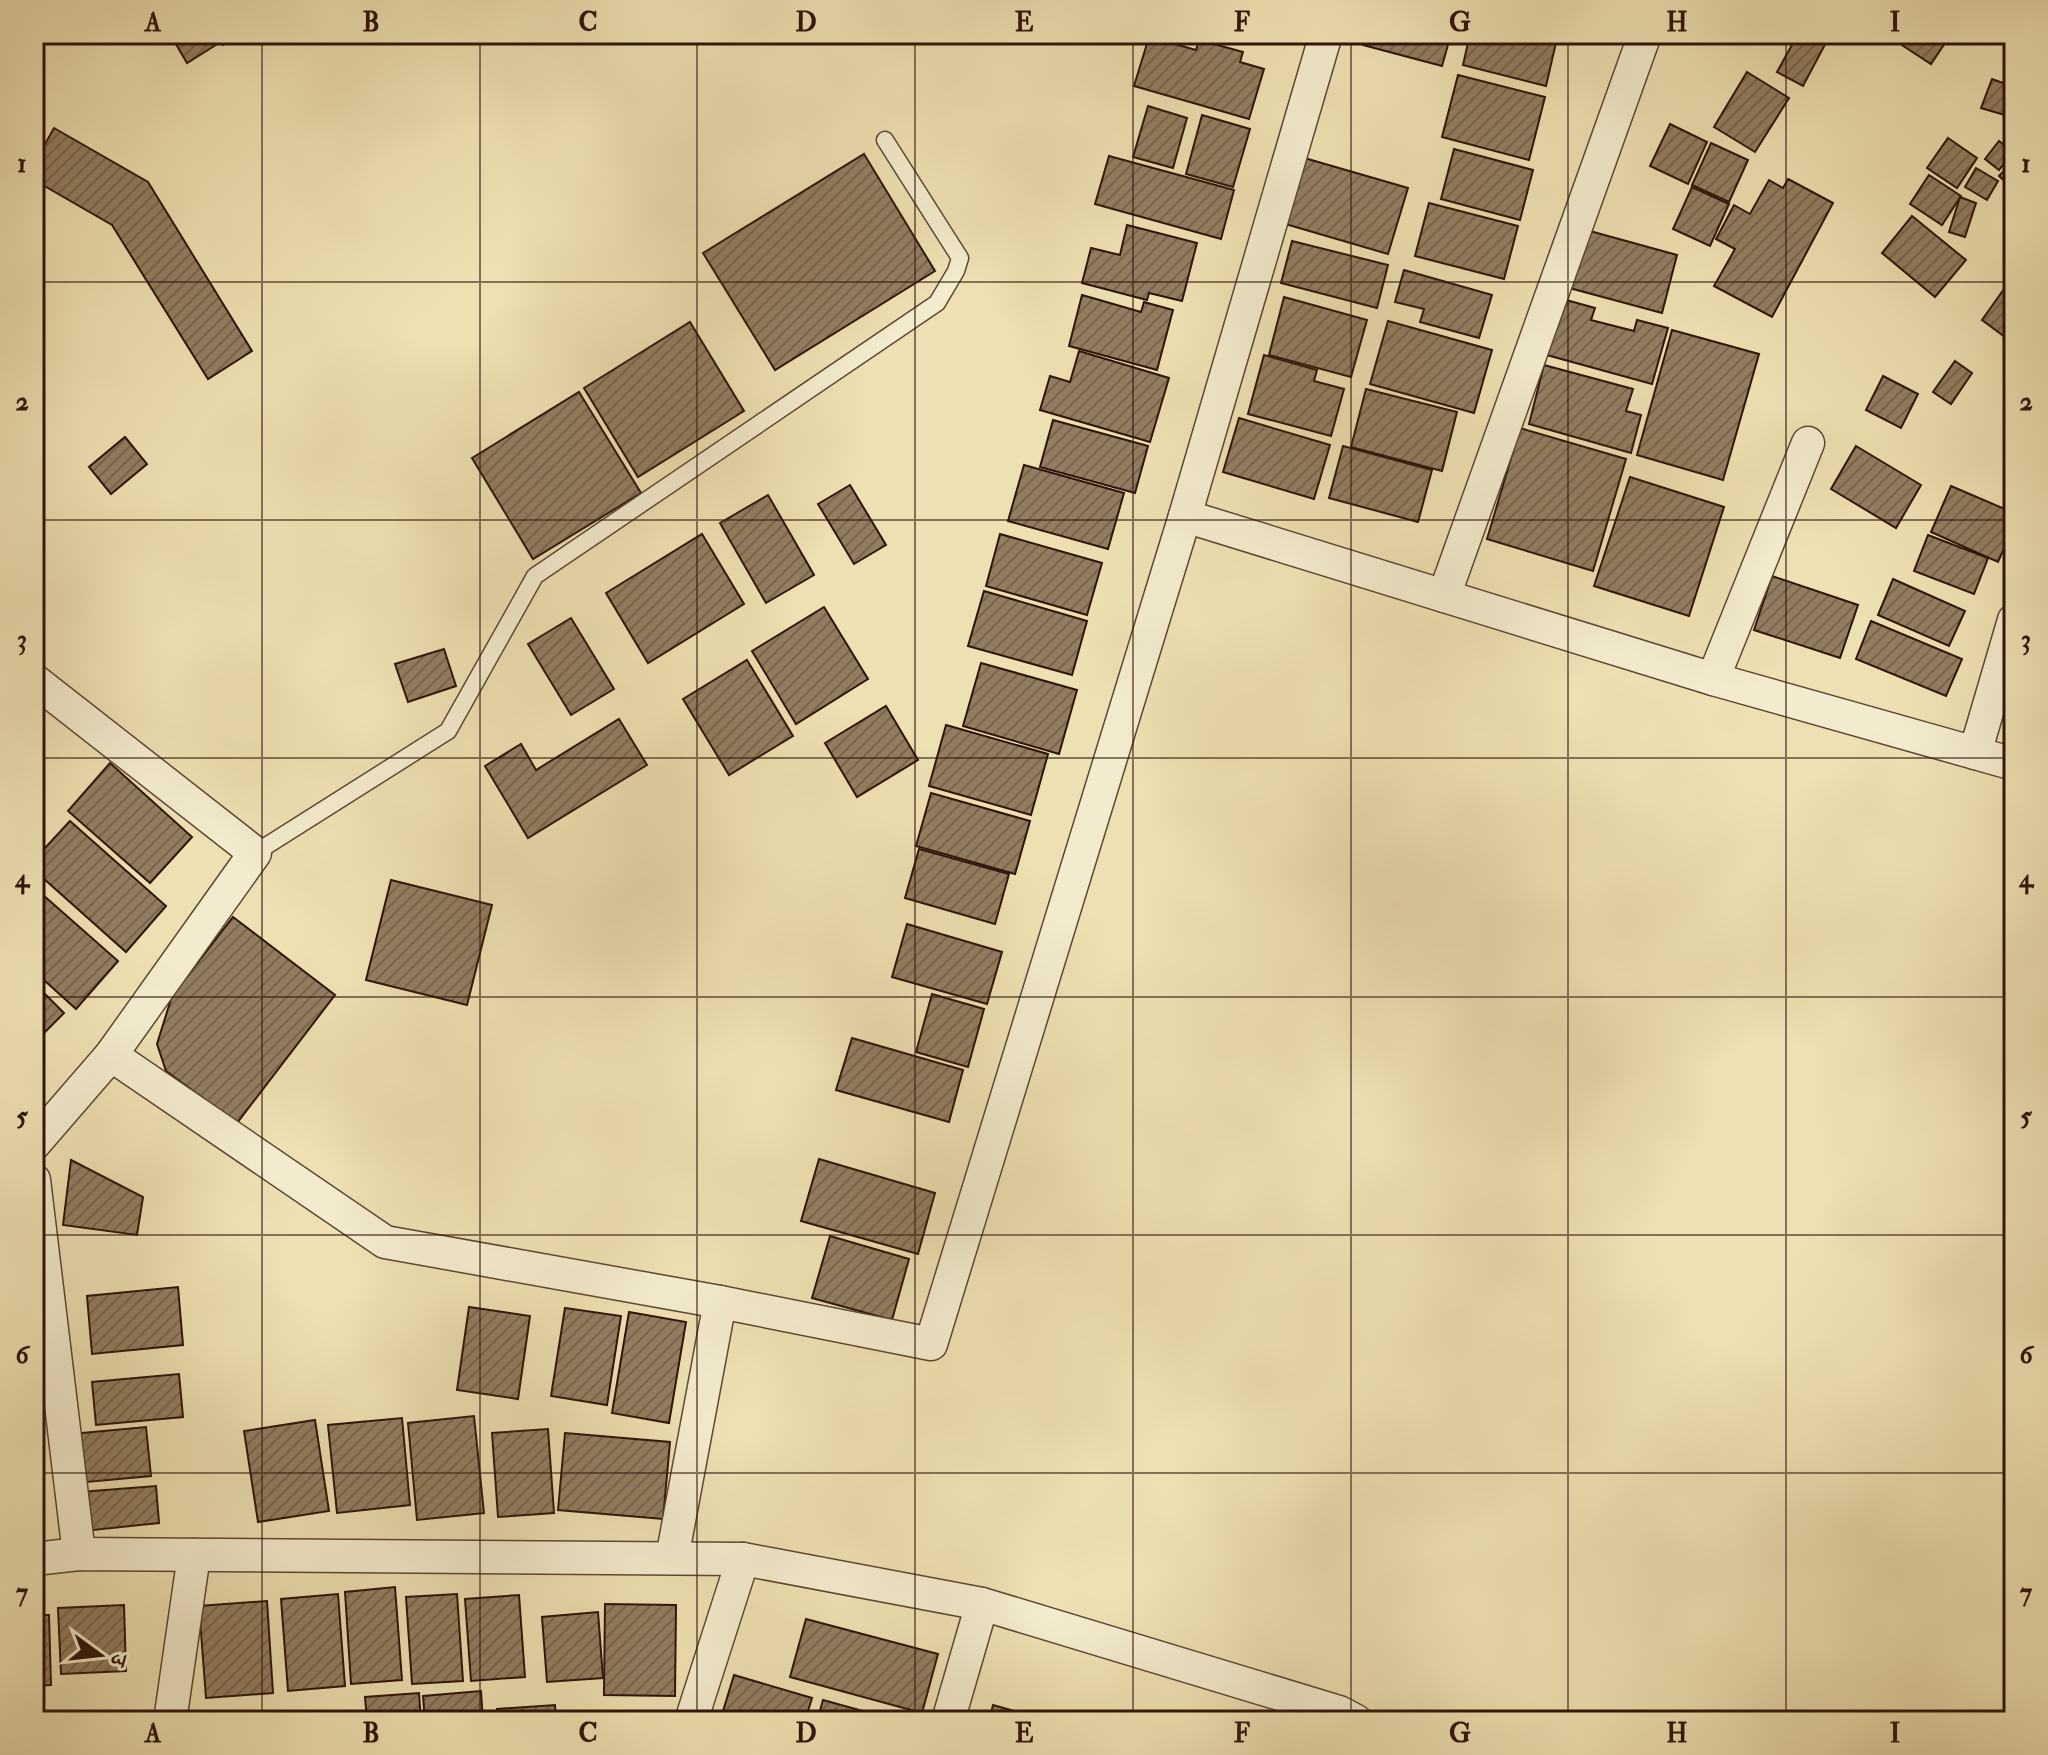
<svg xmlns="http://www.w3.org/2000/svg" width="2048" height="1755" viewBox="0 0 2048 1755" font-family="'IM FELL Double Pica','Noto Serif Devanagari',serif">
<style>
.building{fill:url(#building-hatch);stroke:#2d1409;stroke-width:2}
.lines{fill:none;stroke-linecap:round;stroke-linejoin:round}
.service-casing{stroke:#5d4733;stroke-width:19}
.minor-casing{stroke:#5d4733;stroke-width:35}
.service{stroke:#f3ebcd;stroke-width:16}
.minor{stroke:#f3ebcd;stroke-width:32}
.grid{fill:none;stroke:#2d1409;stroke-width:2;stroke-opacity:0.55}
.neatline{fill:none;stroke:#2d1409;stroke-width:3}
.grid-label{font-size:26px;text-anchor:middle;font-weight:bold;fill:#2d1409}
</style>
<defs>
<pattern id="building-hatch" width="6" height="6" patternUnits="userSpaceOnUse" patternTransform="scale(2)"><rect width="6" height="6" fill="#917e61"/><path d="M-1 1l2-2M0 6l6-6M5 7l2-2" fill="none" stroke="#77664e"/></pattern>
</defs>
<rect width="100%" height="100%" fill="#ede0b2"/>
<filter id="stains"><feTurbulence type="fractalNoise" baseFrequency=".0025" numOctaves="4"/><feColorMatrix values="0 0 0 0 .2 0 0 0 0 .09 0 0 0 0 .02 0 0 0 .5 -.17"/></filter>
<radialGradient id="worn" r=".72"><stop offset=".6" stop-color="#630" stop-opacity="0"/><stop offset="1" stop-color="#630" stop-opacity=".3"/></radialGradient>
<g class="building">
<polygon points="170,34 214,34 219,43 187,63"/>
<polygon points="217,34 244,34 223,45"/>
<polygon points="1224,34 1257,34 1255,42"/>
<polygon points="1366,34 1451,34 1442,66 1363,45"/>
<polygon points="1470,34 1558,34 1546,86 1463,65"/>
<polygon points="1798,34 1822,34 1829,37 1803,86 1777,72"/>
<polygon points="1885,34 1951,34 1931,64"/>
<polygon points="1149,37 1196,50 1199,40 1243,52 1240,62 1264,69 1249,119 1134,86"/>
<polygon points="1747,72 1789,98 1755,152 1714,127"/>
<polygon points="1458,75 1545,97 1529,160 1442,137"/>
<polygon points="1992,79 2014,87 2014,99 2008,116 1981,108"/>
<polygon points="1148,106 1187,118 1173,168 1133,157"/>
<polygon points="1202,115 1250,129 1233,187 1186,174"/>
<polygon points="1670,124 1707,142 1688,184 1650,166"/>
<polygon points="54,128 148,182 252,351 208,379 112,225 34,180 34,164"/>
<polygon points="1948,138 1977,158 1957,188 1927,168"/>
<polygon points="1999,141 2013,152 1999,170 1985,159"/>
<polygon points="1711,143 1748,160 1729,202 1692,185"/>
<polygon points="1454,149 1533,170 1520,220 1441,199"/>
<polygon points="864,154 935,271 775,370 703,253"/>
<polygon points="1109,156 1234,190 1221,239 1095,204"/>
<polygon points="1301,157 1408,188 1388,254 1282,223"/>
<polygon points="2014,160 2014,184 2011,187 1999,176"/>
<polygon points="1976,168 1998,181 1987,200 1965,187"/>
<polygon points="1929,175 1961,196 1942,225 1910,204"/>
<polygon points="1788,179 1833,203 1772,317 1714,286 1735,249 1716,239 1734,205 1750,214 1769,180 1783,188"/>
<polygon points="1692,187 1729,204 1710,246 1673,229"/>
<polygon points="1960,197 1976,203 1965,237 1949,232"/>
<polygon points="1429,203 1518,226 1504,279 1415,256"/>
<polygon points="1912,216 1966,260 1935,297 1882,253"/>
<polygon points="1127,225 1197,243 1182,301 1149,293 1147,300 1082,283 1091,248 1120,255"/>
<polygon points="1579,228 1677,255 1662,313 1562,286"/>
<polygon points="1292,241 1388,265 1377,308 1281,283"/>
<polygon points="2014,246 2014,266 2004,257"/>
<polygon points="1404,270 1492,295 1479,338 1420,322 1424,309 1395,302"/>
<polygon points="2014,275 2014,324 2005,337 1982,320"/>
<polygon points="1082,295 1141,312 1144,302 1173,310 1157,370 1069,346"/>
<polygon points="1284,297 1367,320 1351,377 1269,355"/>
<polygon points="1559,298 1595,308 1591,320 1634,331 1637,320 1668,328 1652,384 1543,354"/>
<polygon points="1388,321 1492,350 1474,413 1370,384"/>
<polygon points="690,322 744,411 638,477 584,388"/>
<polygon points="1672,330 1759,354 1723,480 1637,455"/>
<polygon points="1079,351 1169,378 1150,442 1040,410 1050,376 1070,382"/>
<polygon points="1264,355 1317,370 1314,381 1344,389 1331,436 1248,414"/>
<polygon points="1955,361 1972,373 1951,404 1933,392"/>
<polygon points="1544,365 1633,389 1626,411 1641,415 1631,453 1529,424"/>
<polygon points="1883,376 1918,394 1901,428 1866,410"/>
<polygon points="1366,389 1457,412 1442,471 1351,447"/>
<polygon points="579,392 641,493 533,559 472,458"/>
<polygon points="1239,418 1330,445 1314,499 1223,472"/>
<polygon points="1053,420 1148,446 1135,493 1040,467"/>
<polygon points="1520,428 1626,459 1593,571 1487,539"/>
<polygon points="125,437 147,464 111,494 89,467"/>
<polygon points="1343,446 1432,470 1418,522 1329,498"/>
<polygon points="1856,446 1921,485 1896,528 1831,489"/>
<polygon points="1024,465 1124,493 1108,549 1008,521"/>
<polygon points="1630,477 1724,507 1689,616 1594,586"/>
<polygon points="850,485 886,545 854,564 818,504"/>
<polygon points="1951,486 2014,513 2014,526 1998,562 1931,532"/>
<polygon points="768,495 814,575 766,603 720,523"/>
<polygon points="702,534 744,604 648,663 606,593"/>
<polygon points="1000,534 1102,563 1087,615 986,586"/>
<polygon points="1928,535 1988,558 1974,594 1914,571"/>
<polygon points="1772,576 1858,605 1840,658 1754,630"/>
<polygon points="1893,579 1965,611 1949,646 1878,615"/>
<polygon points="984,591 1087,621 1072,675 968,646"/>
<polygon points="824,607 868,679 796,724 752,651"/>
<polygon points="571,618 614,689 571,715 528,644"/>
<polygon points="1871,621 1962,659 1946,696 1856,659"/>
<polygon points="444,649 456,686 408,702 395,664"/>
<polygon points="747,660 793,736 729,775 683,699"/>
<polygon points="981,663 1077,690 1059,754 963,726"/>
<polygon points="886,706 918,760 857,797 825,743"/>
<polygon points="619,719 647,765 528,838 485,766 521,744 536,770"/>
<polygon points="946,725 1048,754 1031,815 929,786"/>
<polygon points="110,763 192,837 150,883 68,811"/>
<polygon points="931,793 1030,821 1015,874 916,846"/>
<polygon points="70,821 166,906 126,952 34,870 34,860"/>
<polygon points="919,849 1009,874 995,924 905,898"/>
<polygon points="391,880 492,905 467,1005 366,980"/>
<polygon points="34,887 118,961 76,1009 34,971"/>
<polygon points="233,917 335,995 237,1123 166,1071 157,1044 172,996"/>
<polygon points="907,924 1002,952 987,1004 892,977"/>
<polygon points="34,983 64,1013 34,1043"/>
<polygon points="932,994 984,1009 968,1067 916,1052"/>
<polygon points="852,1038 963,1070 949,1122 836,1090"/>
<polygon points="819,1159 935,1193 918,1254 801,1221"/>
<polygon points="71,1160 143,1197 137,1235 63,1225"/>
<polygon points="830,1236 909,1259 892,1320 812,1298"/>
<polygon points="178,1287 183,1345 92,1354 87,1296"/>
<polygon points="469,1307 530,1316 518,1399 457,1390"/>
<polygon points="565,1308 621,1316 607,1405 551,1396"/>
<polygon points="629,1312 686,1322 669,1423 612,1413"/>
<polygon points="179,1374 183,1417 96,1425 92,1382"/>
<polygon points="474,1416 484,1513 417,1520 408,1423"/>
<polygon points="402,1418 410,1505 337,1513 328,1425"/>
<polygon points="315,1420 329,1511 258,1522 244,1431"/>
<polygon points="146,1427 151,1476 76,1483 72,1434"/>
<polygon points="548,1429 554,1513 498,1517 492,1433"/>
<polygon points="565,1433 670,1442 663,1519 558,1510"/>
<polygon points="34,1461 38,1461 41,1527 34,1528"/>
<polygon points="156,1486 159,1523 84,1531 80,1492"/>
<polygon points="395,1587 402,1680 351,1684 345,1592"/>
<polygon points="338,1594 345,1686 288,1691 281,1599"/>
<polygon points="457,1594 463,1681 412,1684 406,1597"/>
<polygon points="519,1595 525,1677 471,1681 465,1599"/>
<polygon points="267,1601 273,1693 206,1698 199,1606"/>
<polygon points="605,1604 676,1605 675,1696 604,1695"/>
<polygon points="124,1605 126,1671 61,1674 58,1608"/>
<polygon points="598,1612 603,1678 547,1682 542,1617"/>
<polygon points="34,1615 49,1615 51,1685 34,1686"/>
<polygon points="806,1619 938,1654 922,1713 790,1677"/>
<polygon points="734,1675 812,1698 805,1721 720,1721"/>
<polygon points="481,1691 483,1721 425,1721 423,1696"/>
<polygon points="419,1693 421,1721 367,1721 365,1697"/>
<polygon points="823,1700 899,1721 817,1721"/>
<polygon points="555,1705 556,1721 497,1721 497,1709"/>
<polygon points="993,1705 1049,1721 989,1721"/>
<polygon points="182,1710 225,1721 179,1721"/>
<polygon points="356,1711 357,1721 305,1721 304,1715"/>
</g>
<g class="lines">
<g class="service-casing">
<polyline id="service" points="255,853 448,731 535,576 937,303 956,271 960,258 885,140"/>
</g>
<g class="minor-casing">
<g id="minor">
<polyline points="1185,516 1713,679 2014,764"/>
<polyline points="1444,596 1645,34"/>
<polyline points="1713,679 1808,443"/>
<polyline points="34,680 255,853 111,1055 34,1144"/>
<polyline points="1975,753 2014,620"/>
<polyline points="111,1055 385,1242 720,1302 931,1344 1185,516 1326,34"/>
<polyline points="34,1180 79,1554"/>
<polyline points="672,1558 720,1302"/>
<polyline points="34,1559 79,1554 743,1559 982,1604 1339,1712 1356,1721"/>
<polyline points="170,1721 194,1555"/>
<polyline points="691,1721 743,1559"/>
<polyline points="948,1721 982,1604"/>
</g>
</g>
<use href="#service" class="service"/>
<use href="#minor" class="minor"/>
</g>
<path class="grid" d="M262,34V1721M480,34V1721M697,34V1721M915,34V1721M1133,34V1721M1351,34V1721M1568,34V1721M1786,34V1721M34,282H2014M34,520H2014M34,758H2014M34,997H2014M34,1235H2014M34,1473H2014"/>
<rect width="2048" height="1755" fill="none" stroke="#ede0b2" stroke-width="88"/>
<g transform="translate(100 1655) rotate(105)" stroke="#f3ebcd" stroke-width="6" paint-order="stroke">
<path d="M0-6L14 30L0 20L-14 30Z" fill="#2d1409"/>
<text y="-12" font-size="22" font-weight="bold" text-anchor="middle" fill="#2d1409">उ</text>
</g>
<rect x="44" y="44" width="1960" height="1667" class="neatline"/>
<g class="grid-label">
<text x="153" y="31">A</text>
<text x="371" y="31">B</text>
<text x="588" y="31">C</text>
<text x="806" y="31">D</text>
<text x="1024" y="31">E</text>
<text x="1242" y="31">F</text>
<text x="1460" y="31">G</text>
<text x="1677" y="31">H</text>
<text x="1895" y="31">I</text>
<text x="22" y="172">1</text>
<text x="2026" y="172">1</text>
<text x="22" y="410">2</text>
<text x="2026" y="410">2</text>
<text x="22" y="648">3</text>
<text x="2026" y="648">3</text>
<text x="22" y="887">4</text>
<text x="2026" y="887">4</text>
<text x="22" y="1125">5</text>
<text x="2026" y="1125">5</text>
<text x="22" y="1363">6</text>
<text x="2026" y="1363">6</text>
<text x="22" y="1601">7</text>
<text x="2026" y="1601">7</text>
<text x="153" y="1742">A</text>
<text x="371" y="1742">B</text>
<text x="588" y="1742">C</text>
<text x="806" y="1742">D</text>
<text x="1024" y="1742">E</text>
<text x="1242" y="1742">F</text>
<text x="1460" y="1742">G</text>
<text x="1677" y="1742">H</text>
<text x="1895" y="1742">I</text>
</g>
<rect width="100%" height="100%" filter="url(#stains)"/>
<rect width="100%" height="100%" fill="url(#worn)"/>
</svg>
